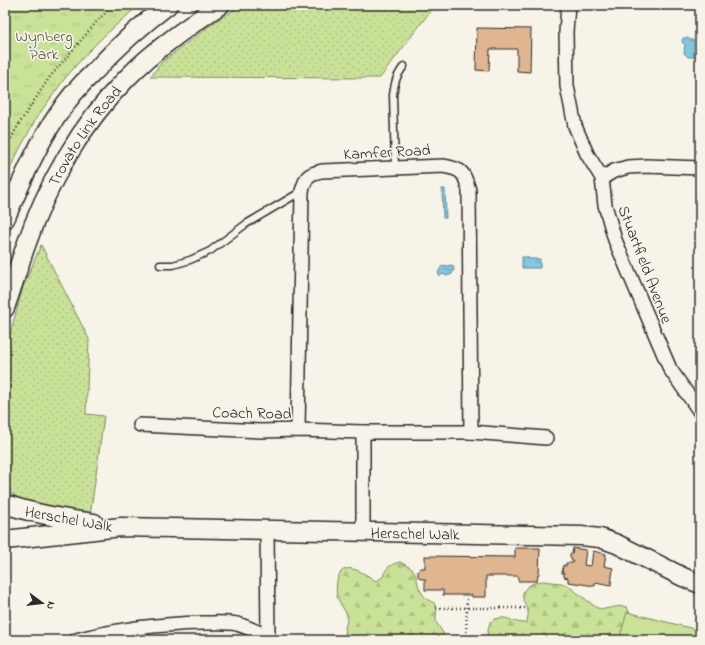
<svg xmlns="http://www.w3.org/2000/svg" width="705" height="645" viewBox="0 0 705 645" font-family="'Indie Flower',sans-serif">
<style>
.built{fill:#f0e1ce}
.grass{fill:url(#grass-dots);stroke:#7a8661}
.forest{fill:url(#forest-firs);stroke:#7a8661}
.park{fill:url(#park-tufts);stroke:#7a8661}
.pitch{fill:#cae297;stroke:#7a8661}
.water{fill:url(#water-ripples);stroke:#5e8998}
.building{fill:#e0b690;stroke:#2b2b2b}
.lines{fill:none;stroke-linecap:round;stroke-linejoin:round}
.lane-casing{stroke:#2b2b2b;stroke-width:9}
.street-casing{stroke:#2b2b2b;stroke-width:16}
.secondary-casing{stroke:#2b2b2b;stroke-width:21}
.path{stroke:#2b2b2b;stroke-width:2.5;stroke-dasharray:1 3;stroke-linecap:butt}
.lane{stroke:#f7f3e8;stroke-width:6}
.street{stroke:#f7f3e8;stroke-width:13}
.secondary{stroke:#f7f3e8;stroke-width:18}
.labels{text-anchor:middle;stroke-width:3.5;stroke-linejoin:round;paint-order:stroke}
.park-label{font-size:16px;fill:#535946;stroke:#f7f3e8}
.street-label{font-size:16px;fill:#2b2b2b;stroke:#f7f3e8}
</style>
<defs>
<pattern id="grass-dots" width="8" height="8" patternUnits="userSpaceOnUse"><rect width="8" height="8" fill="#cae297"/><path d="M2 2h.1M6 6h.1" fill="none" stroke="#aec282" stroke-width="1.8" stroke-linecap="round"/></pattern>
<pattern id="forest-firs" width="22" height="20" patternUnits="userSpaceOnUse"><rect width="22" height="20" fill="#cae297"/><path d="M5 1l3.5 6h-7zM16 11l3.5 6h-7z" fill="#aec282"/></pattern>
<pattern id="park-tufts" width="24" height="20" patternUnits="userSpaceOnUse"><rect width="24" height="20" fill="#cae297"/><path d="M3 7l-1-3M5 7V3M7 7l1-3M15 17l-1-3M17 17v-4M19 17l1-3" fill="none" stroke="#aec282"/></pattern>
<pattern id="water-ripples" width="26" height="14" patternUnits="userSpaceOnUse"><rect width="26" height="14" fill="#80c8e0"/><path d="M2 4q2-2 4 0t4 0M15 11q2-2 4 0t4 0" fill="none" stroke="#69a3b6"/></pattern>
</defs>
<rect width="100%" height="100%" fill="#f7f3e8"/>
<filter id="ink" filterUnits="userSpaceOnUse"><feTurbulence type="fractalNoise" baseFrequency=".025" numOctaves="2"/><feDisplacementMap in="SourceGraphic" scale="8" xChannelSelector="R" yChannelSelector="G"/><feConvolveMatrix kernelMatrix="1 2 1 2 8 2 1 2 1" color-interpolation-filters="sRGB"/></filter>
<g filter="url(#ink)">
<polygon class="built" points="218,632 230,640 150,640 164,638"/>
<g class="grass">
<polygon points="241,5 435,5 380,78 150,77 162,62 209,26"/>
<path d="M41,245L89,339L86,414L104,416L90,517C66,511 23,505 5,489V352L23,287Z"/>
</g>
<g class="forest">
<path d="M400,562C405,565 411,567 414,571C416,574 416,577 417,580C419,591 424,599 434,603L437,609L436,615V622L443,633L445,640H346C346,636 345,632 345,628C346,624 348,619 347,615C345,610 339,603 337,596C336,593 336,582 338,578C344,558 366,575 376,581L383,577C386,567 390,565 400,562Z"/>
<path d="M542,581L561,583L567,585L597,608C609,611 616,604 627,607C633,617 626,629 622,640H489L487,635L490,622C506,612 509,623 526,623C529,616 529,610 525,604C524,601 523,602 523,598C521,587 534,582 542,581Z"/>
</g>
<polygon class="park" points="5,5 139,5 105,35 87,53 66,77 37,117 19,150 5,179"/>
<polygon class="pitch" points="627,612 698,630 696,640 619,640"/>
<g class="water">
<polygon points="683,38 688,38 690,40 694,40 694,57 688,57 684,53 685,45 682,42"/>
<polygon points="442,189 445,189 446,218 443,218"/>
<polygon points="522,257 528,257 528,259 540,259 540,268 522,268"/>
<polygon points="445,265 447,266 451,265 453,266 454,269 452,274 447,276 443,274 440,276 439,275 438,273 441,267"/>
</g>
<g class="building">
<polygon points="477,28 531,29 530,72 517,71 517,49 490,49 489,71 476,70"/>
<polygon points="515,548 540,548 539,574 538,574 537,581 518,581 518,576 486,576 486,597 472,597 472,595 443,595 443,590 425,590 425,579 421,579 418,576 418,571 421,568 425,568 425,556 515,557"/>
<polygon points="573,548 586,550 584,565 591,566 593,551 606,554 604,566 613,568 611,585 595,582 595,586 568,582 568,578 564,577 564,573 562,573 563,565 566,566 566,563 573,563 573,561 571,560 571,557 570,557 570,554 572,554"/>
</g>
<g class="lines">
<g class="lane-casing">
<g id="lane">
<path d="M395,168L393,95C395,81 396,77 404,66"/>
<polyline points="160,265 173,265 190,260 210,251 246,224 302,191"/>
</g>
</g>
<g class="street-casing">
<g id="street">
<polyline points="568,5 566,32 567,86 575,126 587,154 602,178 605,205 615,240 670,369 700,412"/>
<polyline points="602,178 614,171 628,167 647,166 700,168"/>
<polyline points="140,425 261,431 298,430 363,432 471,432 546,438"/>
<path d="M298,430L302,191C306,177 307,174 322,171L443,166C462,169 464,172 469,190L471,432"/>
<polyline points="267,530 268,640"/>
<polyline points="363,532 363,432"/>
<path d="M76,640C118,629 160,624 203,623C214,623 226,622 237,624C247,627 258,632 268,637"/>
</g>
</g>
<g class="secondary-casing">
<g id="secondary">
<path d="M5,219C21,184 35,148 57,116C67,100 80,85 94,72C117,47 141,25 168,5"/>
<path id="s1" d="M5,308C12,288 18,268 25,248C46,186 81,124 127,78C154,50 188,27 220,5"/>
<path d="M5,504C34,514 64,519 94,523"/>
<path id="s2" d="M5,540L121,527L581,536L600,538L617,544L683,577L700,584"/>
</g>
</g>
<g class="path">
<polyline points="5,149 19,124 49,78 99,19 114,5"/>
<polyline points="436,608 527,608"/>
<polyline points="466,640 467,596"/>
</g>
<use href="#lane" class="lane"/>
<use href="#street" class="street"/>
<use href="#secondary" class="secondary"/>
</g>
</g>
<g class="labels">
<g class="park-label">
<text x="44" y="41">Wynberg<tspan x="44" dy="18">Park</tspan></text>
</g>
<g class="street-label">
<text dy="6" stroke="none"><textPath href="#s1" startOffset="191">Trovato Link Road</textPath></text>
<text transform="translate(387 151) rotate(-3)" y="6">Kamfer Road</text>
<text transform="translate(646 264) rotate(69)" y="6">Stuartfield Avenue</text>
<text transform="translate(252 412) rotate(1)" y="6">Coach Road</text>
<text transform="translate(69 518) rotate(10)" y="6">Herschel Walk</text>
<text dy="6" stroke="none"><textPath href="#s2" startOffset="411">Herschel Walk</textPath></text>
</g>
</g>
<rect width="705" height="645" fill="none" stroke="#f7f3e8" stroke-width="20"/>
<rect x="10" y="10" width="685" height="625" fill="none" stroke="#2b2b2b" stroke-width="1.5" filter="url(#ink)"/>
<g transform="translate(42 603) rotate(105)" stroke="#f7f3e8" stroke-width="3" paint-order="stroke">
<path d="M0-3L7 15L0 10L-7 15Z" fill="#2b2b2b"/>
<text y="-6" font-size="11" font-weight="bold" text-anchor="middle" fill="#2b2b2b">N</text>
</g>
</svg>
